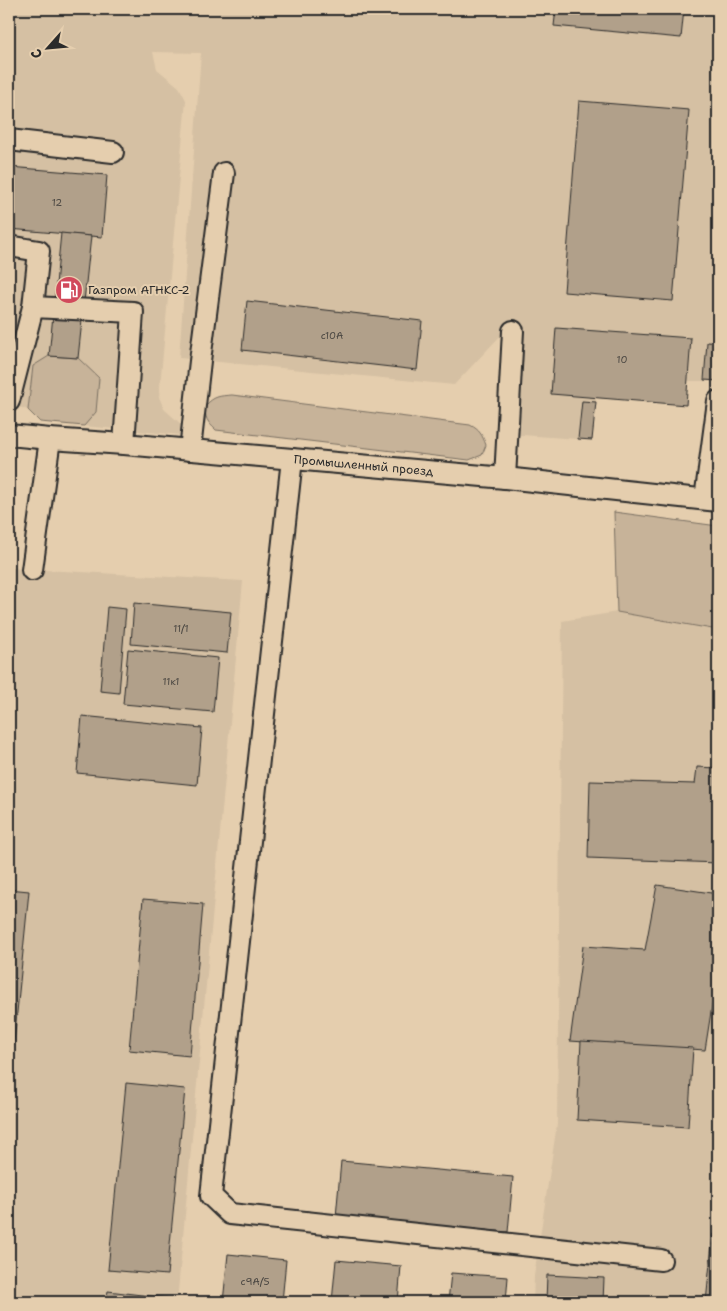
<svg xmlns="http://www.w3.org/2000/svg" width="727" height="1311" viewBox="0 0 727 1311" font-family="'Shantell Sans',sans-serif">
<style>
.built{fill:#d5c0a3}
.green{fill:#c7b399;stroke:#796f62}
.building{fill:#b1a08a;stroke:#2b2b2b}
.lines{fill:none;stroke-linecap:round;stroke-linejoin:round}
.minor-casing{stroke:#2b2b2b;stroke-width:24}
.minor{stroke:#e5ceae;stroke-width:20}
.labels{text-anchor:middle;stroke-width:4;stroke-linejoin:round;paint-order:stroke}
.number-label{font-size:10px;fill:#4c4843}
.poi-label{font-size:12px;fill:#2b2b2b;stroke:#e5ceae;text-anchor:start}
.street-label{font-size:12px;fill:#2b2b2b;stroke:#e5ceae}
</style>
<rect width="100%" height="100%" fill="#e5ceae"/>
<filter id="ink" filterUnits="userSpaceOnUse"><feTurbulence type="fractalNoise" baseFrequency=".02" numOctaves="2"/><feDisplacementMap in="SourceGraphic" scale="10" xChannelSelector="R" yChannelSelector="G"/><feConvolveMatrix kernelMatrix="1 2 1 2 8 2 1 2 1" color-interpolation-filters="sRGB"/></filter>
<g filter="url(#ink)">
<g class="built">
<polygon points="9,9 718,9 718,381 688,381 686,405 596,398 592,440 508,434 496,431 504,332 454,385 179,358 201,53 153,52 157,69 179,87 186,100 159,397 164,409 182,425 181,435 40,422 28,410 9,404"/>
<polygon points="9,568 243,581 177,1302 9,1302"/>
<polygon points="617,612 718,630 718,1302 533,1302 534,1276 557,1124 562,621"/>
</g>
<g class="green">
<polygon points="49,356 78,358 99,378 96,412 84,426 40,422 28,410 33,366"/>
<path d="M232,395L470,425C480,430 482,435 486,445L482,455L469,460L216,430C207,422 205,418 205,406C214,396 219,396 232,395Z"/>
<polygon points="614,512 718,526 718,630 617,612"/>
</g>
<g class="building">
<polygon points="556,9 684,9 681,38 554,26"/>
<polygon points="579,101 689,110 673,301 564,292"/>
<polygon points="9,167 107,175 102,237 9,229"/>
<polygon points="61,233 91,236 78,358 49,356"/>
<polygon points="9,259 13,259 11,282 9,282"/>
<polygon points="247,301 422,321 417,370 242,350"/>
<polygon points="556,328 691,338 686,405 551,394"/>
<polygon points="707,342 718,343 718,381 704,380"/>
<polygon points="582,401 596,402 592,440 578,439"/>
<polygon points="134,603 231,612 227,653 131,644"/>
<polygon points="107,607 126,609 119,693 100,691"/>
<polygon points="128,649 218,658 213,712 123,704"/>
<polygon points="82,716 202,728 197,785 77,773"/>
<polygon points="697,767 718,768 718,863 588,858 590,781 695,784"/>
<polygon points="657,885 718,894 718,968 705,1050 570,1041 583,946 645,950"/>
<polygon points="9,889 29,891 10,1083 9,1082"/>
<polygon points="143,899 203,904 190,1056 129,1050"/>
<polygon points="581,1041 693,1048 688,1127 577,1120"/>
<polygon points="126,1083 185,1089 167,1275 108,1270"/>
<polygon points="341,1161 513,1177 508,1232 336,1217"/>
<polygon points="713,1234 718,1234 718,1302 706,1302"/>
<polygon points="228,1254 286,1260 282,1302 223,1302"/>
<polygon points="336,1260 401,1266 398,1302 332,1302"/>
<polygon points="451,1273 508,1277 506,1302 448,1302"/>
<polygon points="547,1275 604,1278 603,1302 546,1302"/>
<polygon points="108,1291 167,1298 166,1302 106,1302"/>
</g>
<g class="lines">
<g class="minor-casing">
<g id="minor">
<polyline points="9,140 113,152"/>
<polyline points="9,246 39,251 33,307"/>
<polyline points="9,401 33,307 133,312 124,444"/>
<path id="s1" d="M9,435L50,439L124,444L505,478L718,501"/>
<polyline points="190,450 200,361 224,173"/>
<polyline points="292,459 211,1196 230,1214 661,1260"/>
<polyline points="505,478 513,331"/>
<polyline points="705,499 718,401"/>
<polyline points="32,570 50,439"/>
</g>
</g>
<use href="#minor" class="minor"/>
</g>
</g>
<defs>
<g id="fuel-disc" transform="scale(1.4375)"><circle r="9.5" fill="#d1495b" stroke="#e5ceae"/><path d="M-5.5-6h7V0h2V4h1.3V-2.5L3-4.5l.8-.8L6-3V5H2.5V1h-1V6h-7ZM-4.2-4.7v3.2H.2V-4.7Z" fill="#fff"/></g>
</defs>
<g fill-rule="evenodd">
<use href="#fuel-disc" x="69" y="290"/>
</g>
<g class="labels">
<g class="number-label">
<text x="57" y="206">12</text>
<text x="332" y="339">с10А</text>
<text x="622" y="363">10</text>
<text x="181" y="632">11/1</text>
<text x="171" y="685">11к1</text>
<text x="255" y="1285">с9А/5</text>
</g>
<g class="poi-label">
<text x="88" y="294">Газпром АГНКС-2</text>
</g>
<g class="street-label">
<text dy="4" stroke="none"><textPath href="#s1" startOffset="356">Промышленный проезд</textPath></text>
</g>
</g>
<rect width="727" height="1311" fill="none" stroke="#e5ceae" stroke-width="30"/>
<rect x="15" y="15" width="697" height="1281" fill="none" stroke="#2b2b2b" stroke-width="2" filter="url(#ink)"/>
<g transform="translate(48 48) rotate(243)" stroke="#e5ceae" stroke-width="4" paint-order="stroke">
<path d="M0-4L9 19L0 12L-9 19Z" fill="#2b2b2b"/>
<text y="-8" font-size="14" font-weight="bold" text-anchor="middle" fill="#2b2b2b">С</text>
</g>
</svg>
